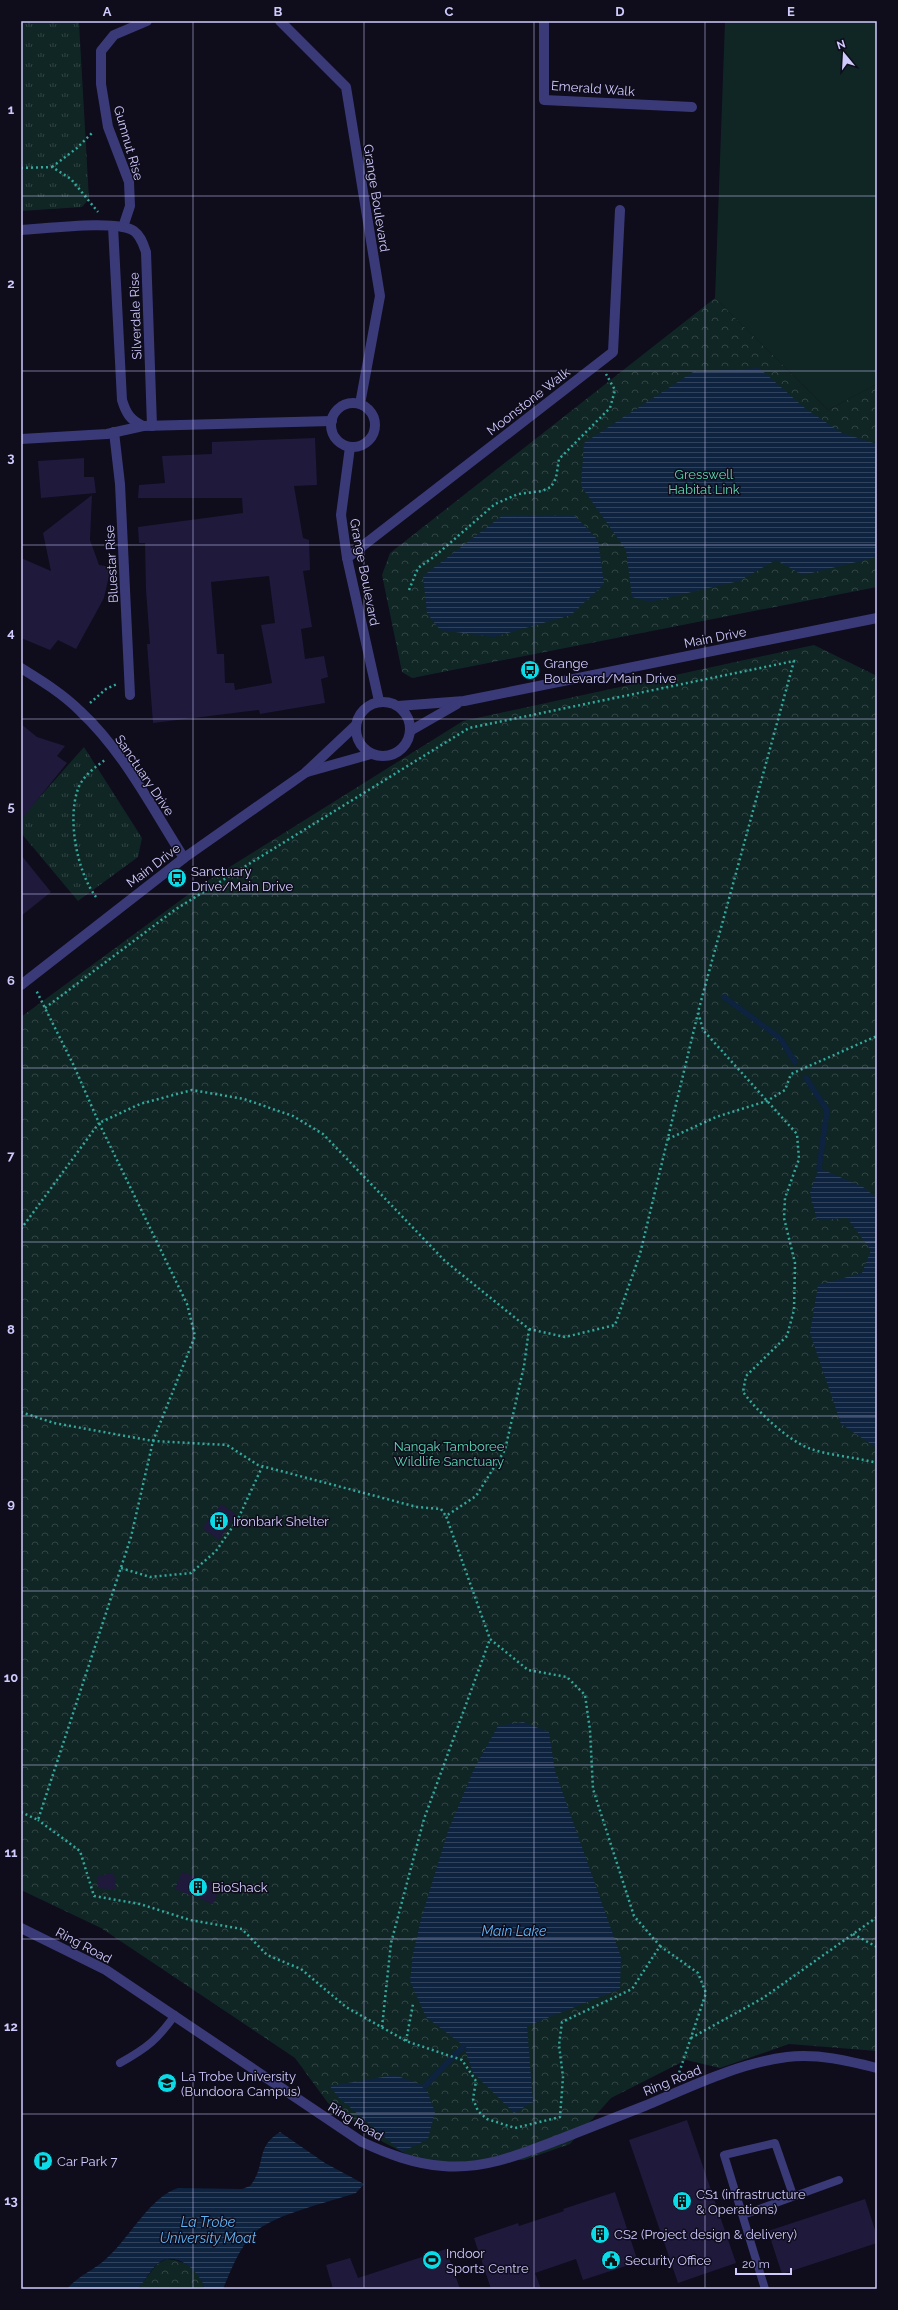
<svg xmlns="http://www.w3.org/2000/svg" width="898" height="2310" viewBox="0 0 898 2310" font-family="Raleway,sans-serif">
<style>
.green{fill:#102624}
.forest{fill:url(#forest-crowns)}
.park{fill:url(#park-tufts)}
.water{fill:url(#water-rules)}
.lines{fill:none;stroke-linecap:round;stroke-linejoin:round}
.stream{stroke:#0e233f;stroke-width:5.5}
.building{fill:#1f193c;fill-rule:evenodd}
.path{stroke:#33a89c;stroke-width:2.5;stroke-dasharray:2 3;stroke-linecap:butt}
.lane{stroke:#3a3a79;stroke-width:8}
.street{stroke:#3a3a79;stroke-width:10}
.grid{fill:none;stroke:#cecafc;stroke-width:1;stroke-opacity:0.55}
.labels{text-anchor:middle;stroke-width:3;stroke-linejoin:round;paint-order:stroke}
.street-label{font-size:13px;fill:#cecafc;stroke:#0f0c1c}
.park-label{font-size:13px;fill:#5bd8b3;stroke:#0f0c1c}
.poi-label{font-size:13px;fill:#cecafc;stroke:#0f0c1c;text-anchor:start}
.water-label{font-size:14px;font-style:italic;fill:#5eb6f7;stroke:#0f0c1c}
.neatline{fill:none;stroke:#cecafc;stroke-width:1.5}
.grid-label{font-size:13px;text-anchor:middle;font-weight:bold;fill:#cecafc}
</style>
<defs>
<pattern id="forest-crowns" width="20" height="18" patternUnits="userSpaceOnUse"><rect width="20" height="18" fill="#102624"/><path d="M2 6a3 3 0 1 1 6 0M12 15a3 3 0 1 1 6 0" fill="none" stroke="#324445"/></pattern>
<pattern id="park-tufts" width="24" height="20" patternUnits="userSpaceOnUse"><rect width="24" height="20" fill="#102624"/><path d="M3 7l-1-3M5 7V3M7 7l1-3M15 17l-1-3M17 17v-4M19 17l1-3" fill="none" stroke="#324445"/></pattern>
<pattern id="water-rules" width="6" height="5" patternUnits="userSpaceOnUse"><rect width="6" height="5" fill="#0e233f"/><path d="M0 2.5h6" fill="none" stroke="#30425c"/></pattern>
</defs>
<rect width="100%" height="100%" fill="#0f0c1c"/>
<polygon class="green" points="725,21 877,21 877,384 828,410 715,298"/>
<g class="forest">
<polygon points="715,298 828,410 877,384 877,587 412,678 402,672 382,575 390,553"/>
<polygon points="814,645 877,676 877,2051 789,2044 720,2068 686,2060 611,2098 570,2144 524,2160 466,2161 444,2165 410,2156 383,2142 328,2103 295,2058 101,1928 21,1890 21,1017 204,883 463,721"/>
<path d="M167,2259C185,2261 195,2267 204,2285L203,2289H138L157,2264Z"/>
</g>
<g class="park">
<polygon points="21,21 83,21 79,23 89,199 82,207 21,211"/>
<polygon points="84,747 142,838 138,857 78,901 21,833 21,818"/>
</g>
<g class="water">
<polygon points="759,368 806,409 842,433 877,444 877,557 803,575 776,560 739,581 649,602 632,597 626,550 581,486 584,443 693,372"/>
<polygon points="503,515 575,516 598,540 604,584 571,615 494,637 440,630 427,613 423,576"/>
<polygon points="819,1168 863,1187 877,1198 877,1448 841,1424 810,1333 818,1285 862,1273 871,1250 847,1218 817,1220 810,1193"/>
<polygon points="523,1722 549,1732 555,1771 621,1957 620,1989 527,2026 533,2102 514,2113 473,2073 464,2046 426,2017 410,1981 413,1954 421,1919 448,1831 474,1769 498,1726"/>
<polygon points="395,2075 425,2086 435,2112 428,2139 402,2152 338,2097 330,2086"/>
<path d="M280,2132L325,2163L364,2184L356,2193C329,2202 272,2215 254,2233C239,2248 231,2270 223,2289H203L204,2285C196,2269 175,2249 157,2264C150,2271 145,2281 138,2289H67C80,2274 95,2270 108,2257C130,2237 150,2197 178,2188L242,2189L250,2186C267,2165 254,2148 280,2132Z"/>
</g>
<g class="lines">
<g class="stream">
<polyline points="724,997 780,1038 795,1062"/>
<polyline points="806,1078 827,1110 819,1168"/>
<polyline points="425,2086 464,2046"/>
</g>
</g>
<g class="building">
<path d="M315,438L317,485L294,486L303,538L309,540L310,570L303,571L312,627L301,629L305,659L324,656L328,677L321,679L325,703L260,714L259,710L153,723L147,644H150L146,590L145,543H139L138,527L243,513L242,498H138L139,485L165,483L162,456L212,454V442ZM269,576L275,623L261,625L272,683L235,690L234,683H225L224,654H217L211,582Z"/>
<polygon points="84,458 84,477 94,477 96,493 41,498 38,461"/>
<polygon points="92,495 90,540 99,565 111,567 104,598 76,649 58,640 50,650 21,638 21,558 51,571 43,533"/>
<polygon points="21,724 37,737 65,746 57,756 67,763 21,820"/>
<polygon points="21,855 51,892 21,916"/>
<polygon points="221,1504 236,1514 219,1540 202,1528"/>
<polygon points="182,1872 221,1886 213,1904 175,1889"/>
<polygon points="114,1873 116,1890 98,1888 97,1876"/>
<polygon points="687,2120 736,2263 678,2283 629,2140"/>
<polygon points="615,2192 638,2262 583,2280 576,2259 535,2273 541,2289 491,2289 474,2238 518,2223 519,2226 564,2211 563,2209"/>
<polygon points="865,2199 877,2236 877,2243 782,2274 768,2231"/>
<polygon points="446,2249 460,2289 333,2289 326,2265 350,2258 358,2278"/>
</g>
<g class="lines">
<g class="path">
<polyline points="52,167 77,148 92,133"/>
<polyline points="21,168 52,167 71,179 98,212"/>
<polyline points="409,590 418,568 435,556 495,504 518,494 542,491 551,487 556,478 559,459 610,408 615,390 606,374"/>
<polyline points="90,703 106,689 117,684"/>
<path d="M96,897C77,872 67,819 78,789C82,777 95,767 105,760"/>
<path d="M45,1008L176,909L469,728L794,661L698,1012L703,1030L797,1134L799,1159L785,1198L784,1218L795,1263L794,1310L787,1336L746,1376L743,1392C757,1411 788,1441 811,1449C832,1456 855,1457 877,1463"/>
<polyline points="668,1139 716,1117 767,1101 785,1090 791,1074 877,1036"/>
<polyline points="21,1229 99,1123 74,1066 36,990"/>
<polyline points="529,1329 565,1337 615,1325 640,1254 698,1013"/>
<polyline points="21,1412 54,1423 153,1441 227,1445 258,1465 417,1507 441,1509 446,1516"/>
<polyline points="121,1568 150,1577 191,1573 216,1551 238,1519 262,1467"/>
<polyline points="21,1812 38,1820 131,1537 153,1441 195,1336 187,1304 99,1123 140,1104 192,1090 244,1099 293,1116 323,1134 445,1261 529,1329 524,1366 505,1450 476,1496 446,1516 490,1639 528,1670 567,1677 585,1695 590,1730 593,1789 634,1916 660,1946 632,1989 562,2022 559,2045 563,2077 560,2117 515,2128 487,2119 478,2111 473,2099 476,2081 462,2060 406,2041 346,2007 301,1969 267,1955 242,1929 190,1920 140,1904 94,1896 80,1851 38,1820"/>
<polyline points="853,1934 877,1947"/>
<polyline points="660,1946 698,1973 706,1993 678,2076"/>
<polyline points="382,2027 391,1943 424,1819 490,1639"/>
<polyline points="691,2038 763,1998 877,1917"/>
<polyline points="406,2041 413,2004 412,2003"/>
</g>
<g class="lane">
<path d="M120,2063C147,2048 157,2040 175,2015"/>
<polyline points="743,2215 839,2180"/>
<polyline points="765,2289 724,2155 775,2143 793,2195"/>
</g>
<g class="street">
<polyline points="280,21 346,87 380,296 360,404"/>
<polyline points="544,21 544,100 692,107"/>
<path d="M113,226L122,400C126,413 130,420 143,426L332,421"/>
<polyline points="123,227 130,206 129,182 108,127 101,84 101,51 114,35 147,21"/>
<path d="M21,230C43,229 118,219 134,231C141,236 143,244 146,252L152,426"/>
<circle cx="353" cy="425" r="22"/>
<polyline points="114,432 120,484 130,695"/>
<polyline points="21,439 107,434 143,426"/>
<polyline points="350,447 341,515 347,558 379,701"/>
<polyline points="347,558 613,352 620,210"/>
<path d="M21,668C42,681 63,694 80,711C124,752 152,808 184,858"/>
<circle cx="383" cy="729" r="27"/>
<polyline points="398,706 464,701 877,618"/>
<polyline points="410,731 457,704"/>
<polyline points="307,772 371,754"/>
<polyline points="21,985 184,858 305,773 355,726"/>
<path d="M21,1928L106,1970L362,2142C388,2154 414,2164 443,2166C485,2170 524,2153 563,2138C591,2127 619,2116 647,2105C692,2086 739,2063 787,2057C817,2053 849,2061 877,2068"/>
</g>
</g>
<path class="grid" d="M193,21V2289M364,21V2289M534,21V2289M705,21V2289M21,196H877M21,371H877M21,545H877M21,719H877M21,894H877M21,1068H877M21,1242H877M21,1416H877M21,1591H877M21,1765H877M21,1939H877M21,2114H877"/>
<defs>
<g id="bus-disc" transform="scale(1)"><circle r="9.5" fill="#0bdae7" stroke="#0f0c1c"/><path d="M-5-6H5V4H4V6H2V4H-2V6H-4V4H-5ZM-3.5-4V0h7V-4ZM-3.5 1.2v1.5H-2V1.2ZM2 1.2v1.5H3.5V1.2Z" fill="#111"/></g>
<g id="building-disc" transform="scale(1)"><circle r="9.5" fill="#0bdae7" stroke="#0f0c1c"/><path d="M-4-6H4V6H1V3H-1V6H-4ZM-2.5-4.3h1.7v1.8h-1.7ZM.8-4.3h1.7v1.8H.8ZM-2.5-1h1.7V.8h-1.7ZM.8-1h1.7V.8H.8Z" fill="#111"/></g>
<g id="university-disc" transform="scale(1)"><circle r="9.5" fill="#0bdae7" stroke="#0f0c1c"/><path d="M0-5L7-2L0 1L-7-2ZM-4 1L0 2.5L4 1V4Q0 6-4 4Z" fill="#111"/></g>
<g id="parking-disc" transform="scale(1)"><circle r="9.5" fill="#0bdae7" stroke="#0f0c1c"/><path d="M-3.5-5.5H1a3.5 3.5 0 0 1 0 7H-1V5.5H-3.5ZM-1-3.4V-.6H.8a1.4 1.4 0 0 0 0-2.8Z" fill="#111"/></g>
<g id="stadium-disc" transform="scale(1)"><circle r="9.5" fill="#0bdae7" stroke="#0f0c1c"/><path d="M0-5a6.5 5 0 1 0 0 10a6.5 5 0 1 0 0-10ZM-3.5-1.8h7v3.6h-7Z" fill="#111"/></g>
<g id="civic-disc" transform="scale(1)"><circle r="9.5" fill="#0bdae7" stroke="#0f0c1c"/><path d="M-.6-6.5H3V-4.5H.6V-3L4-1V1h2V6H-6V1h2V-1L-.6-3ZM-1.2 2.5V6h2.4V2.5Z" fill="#111"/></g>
</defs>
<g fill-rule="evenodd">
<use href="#bus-disc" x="530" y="670"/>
<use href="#bus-disc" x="177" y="878"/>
<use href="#building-disc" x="219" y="1521"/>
<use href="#building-disc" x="198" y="1887"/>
<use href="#university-disc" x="167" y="2083"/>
<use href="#parking-disc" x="43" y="2161"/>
<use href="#building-disc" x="682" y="2201"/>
<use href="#building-disc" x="600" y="2234"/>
<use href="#stadium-disc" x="432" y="2260"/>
<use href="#civic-disc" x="611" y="2260"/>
</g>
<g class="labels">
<g class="street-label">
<text transform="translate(593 88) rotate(4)" y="5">Emerald Walk</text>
<text transform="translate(129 143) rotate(74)" y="5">Gumnut Rise</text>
<text transform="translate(377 198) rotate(81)" y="5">Grange Boulevard</text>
<text transform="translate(135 316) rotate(-92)" y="5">Silverdale Rise</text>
<text transform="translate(528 401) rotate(-38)" y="5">Moonstone Walk</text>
<text transform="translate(111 564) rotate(-93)" y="5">Bluestar Rise</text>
<text transform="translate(365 572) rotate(79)" y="5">Grange Boulevard</text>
<text transform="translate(715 637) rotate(-11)" y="5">Main Drive</text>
<text transform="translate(145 775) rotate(56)" y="5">Sanctuary Drive</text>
<text transform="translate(153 865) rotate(-37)" y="5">Main Drive</text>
<text transform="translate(84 1945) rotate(28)" y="5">Ring Road</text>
<text transform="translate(672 2080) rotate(-22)" y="5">Ring Road</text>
<text transform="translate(356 2121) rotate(31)" y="5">Ring Road</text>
</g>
<g class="park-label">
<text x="704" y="479">Gresswell<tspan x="704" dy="15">Habitat Link</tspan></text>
<text x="449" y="1451">Nangak Tamboree<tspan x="449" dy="15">Wildlife Sanctuary</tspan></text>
</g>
<g class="poi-label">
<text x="544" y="668">Grange<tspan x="544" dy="15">Boulevard/Main Drive</tspan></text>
<text x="191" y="876">Sanctuary<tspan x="191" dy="15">Drive/Main Drive</tspan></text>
<text x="233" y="1526">Ironbark Shelter</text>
<text x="212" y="1892">BioShack</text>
<text x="181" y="2081">La Trobe University<tspan x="181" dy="15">(Bundoora Campus)</tspan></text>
<text x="57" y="2166">Car Park 7</text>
<text x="696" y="2199">CS1 (infrastructure<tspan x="696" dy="15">&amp; Operations)</tspan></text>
<text x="614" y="2239">CS2 (Project design &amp; delivery)</text>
<text x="446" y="2258">Indoor<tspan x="446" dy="15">Sports Centre</tspan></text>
<text x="625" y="2265">Security Office</text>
</g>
<g class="water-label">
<text x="514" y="1936">Main Lake</text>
<text x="208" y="2227">La Trobe<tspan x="208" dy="16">University Moat</tspan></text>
</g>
</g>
<rect width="898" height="2310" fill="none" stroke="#0f0c1c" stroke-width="44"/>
<g transform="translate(844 54) rotate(342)" stroke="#0f0c1c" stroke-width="3" paint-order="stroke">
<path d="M0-3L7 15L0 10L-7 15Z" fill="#cecafc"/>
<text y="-6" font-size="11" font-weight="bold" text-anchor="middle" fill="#cecafc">N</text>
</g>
<path d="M736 2268v6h55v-6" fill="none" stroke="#cecafc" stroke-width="2"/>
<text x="742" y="2268" font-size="12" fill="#cecafc" stroke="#0f0c1c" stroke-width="3" paint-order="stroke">20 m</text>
<rect x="22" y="22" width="854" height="2266" class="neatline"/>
<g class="grid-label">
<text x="107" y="16">A</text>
<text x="278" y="16">B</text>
<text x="449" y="16">C</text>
<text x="620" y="16">D</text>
<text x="791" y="16">E</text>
<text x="11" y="114">1</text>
<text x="11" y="288">2</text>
<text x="11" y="462">3</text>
<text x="11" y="637">4</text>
<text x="11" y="811">5</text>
<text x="11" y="985">6</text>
<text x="11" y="1160">7</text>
<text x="11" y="1334">8</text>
<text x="11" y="1508">9</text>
<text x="11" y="1682">10</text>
<text x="11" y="1857">11</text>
<text x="11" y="2031">12</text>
<text x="11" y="2205">13</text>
</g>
</svg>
